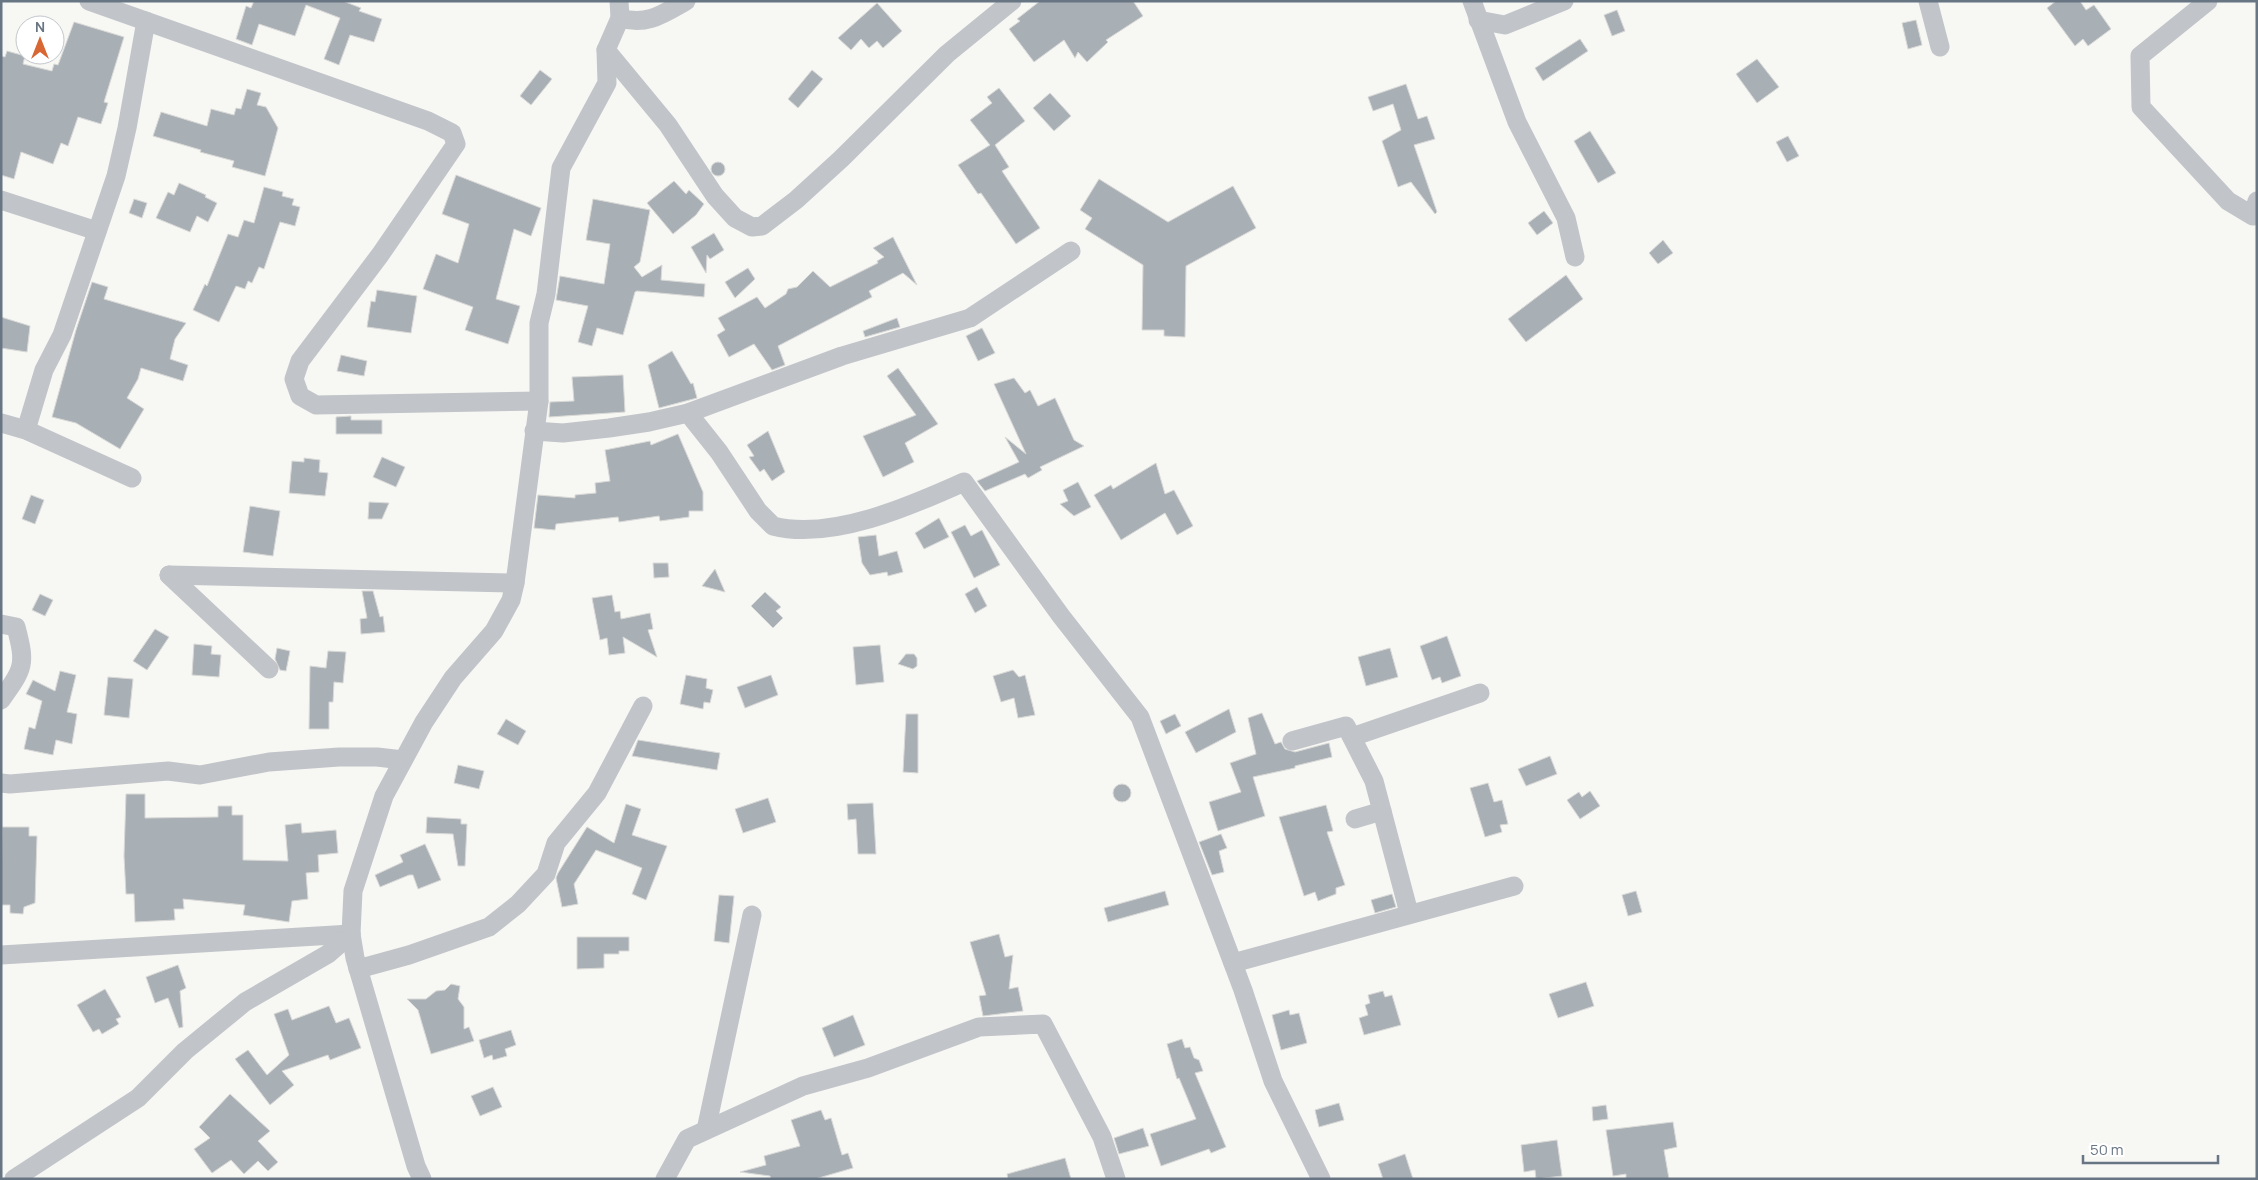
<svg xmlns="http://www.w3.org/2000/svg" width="2258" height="1180" viewBox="0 0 2258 1180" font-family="Manrope,sans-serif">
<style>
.building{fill:#a8afb5;stroke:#d9d9d7}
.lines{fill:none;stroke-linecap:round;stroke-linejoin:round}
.minor{stroke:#c1c4c8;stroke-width:19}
</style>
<rect width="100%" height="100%" fill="#f7f7f4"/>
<g class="building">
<polygon points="254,1 343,1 361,8 359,11 382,19 374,42 350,35 339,65 324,59 340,18 306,5 295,36 259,24 252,45 236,39 246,6 251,8"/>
<polygon points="1040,1 1133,1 1143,16 1106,40 1108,42 1087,62 1078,52 1075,58 1064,40 1034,62 1009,29 1020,21 1017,19"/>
<polygon points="2056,1 2080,1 2086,10 2094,5 2111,29 2088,46 2083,39 2075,46 2047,8"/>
<polygon points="877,3 902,31 883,48 877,41 869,48 861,39 851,50 838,38"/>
<polygon points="1617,10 1625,31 1612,36 1604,15"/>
<polygon points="1916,20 1922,45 1908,49 1902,23"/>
<polygon points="74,22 124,37 104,102 108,103 101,124 78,117 68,146 61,143 53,164 21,152 14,179 1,175 1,56 5,57 7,51 25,56 23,64 52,71 54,64 58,65"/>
<polygon points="1580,39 1588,51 1543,81 1535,68"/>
<polygon points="1757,59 1779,87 1757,103 1736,74"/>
<polygon points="540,70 552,79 531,105 520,96"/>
<polygon points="812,70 823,79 798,108 788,99"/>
<polygon points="1406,84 1418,119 1427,116 1435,139 1414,145 1437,212 1435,214 1411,182 1398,187 1382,141 1401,130 1393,104 1373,111 1368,97"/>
<polygon points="999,88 1025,121 995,145 1009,167 1002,171 1040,228 1016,244 981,193 978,194 958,165 990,145 970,120 992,103 987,97"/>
<polygon points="247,89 261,93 257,105 266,107 278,128 265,176 232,167 234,161 200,152 201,150 153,136 161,112 207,126 211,109 234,115 236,108 241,109"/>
<polygon points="1050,93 1071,116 1054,131 1033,108"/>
<polygon points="1590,131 1616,173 1598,183 1574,141"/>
<polygon points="1788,136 1799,156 1787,162 1776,142"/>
<circle cx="718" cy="169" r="7"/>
<polygon points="456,175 541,208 531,236 514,229 496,299 520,306 508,344 465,330 473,307 423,289 436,254 458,263 469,224 442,214"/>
<polygon points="1099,179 1168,222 1233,186 1256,228 1186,266 1185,337 1164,336 1164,330 1142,330 1143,265 1085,229 1092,218 1080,210"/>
<polygon points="674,181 686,194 689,190 704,204 696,215 673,234 647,203"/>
<polygon points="179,183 206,195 205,197 217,203 208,222 197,216 190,232 156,218 168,192 174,195"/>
<polygon points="264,187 283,192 282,196 294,199 292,205 300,207 295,226 280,222 264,269 259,267 252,283 248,281 245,289 236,286 219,322 193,310 205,284 207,286 228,234 238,237 244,220 254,223"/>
<polygon points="134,199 147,203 142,218 129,213"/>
<polygon points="593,199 650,210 640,262 634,267 642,277 662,265 661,280 705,284 704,297 637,291 635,292 623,335 597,328 592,346 578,342 588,306 556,300 560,276 604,284 610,244 586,240"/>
<polygon points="1544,211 1553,223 1537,235 1528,223"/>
<polygon points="714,233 724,250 710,259 707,255 706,273 691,247"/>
<polygon points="893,237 917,285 903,273 869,291 872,297 778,346 785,365 772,370 754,344 729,357 717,335 725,330 718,318 757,297 765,308 786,294 788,289 797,287 813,271 830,287 878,263 877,261 884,257 873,248"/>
<polygon points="1663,240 1673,253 1658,264 1649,253"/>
<polygon points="748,268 755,279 735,298 725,282"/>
<polygon points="1566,275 1583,299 1526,342 1508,319"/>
<polygon points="92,282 108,287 104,299 186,323 175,339 170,359 188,365 183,381 141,368 138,379 127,398 144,409 120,449 76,423 52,417 76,330"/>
<polygon points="377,290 417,296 411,333 367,327 371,301 375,302"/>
<polygon points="1,317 30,326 27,352 1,348"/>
<polygon points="897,318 900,327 865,337 863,331"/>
<polygon points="982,328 995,353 978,361 966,336"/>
<polygon points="672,351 691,384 693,383 697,398 659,408 648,365"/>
<polygon points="341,355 367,361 364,376 337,371"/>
<polygon points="898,368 938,424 905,443 914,462 883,477 863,436 916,415 887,376"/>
<polygon points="623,375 625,412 549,417 550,402 574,401 572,377"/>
<polygon points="1014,378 1025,393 1030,390 1038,406 1055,398 1074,440 1084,446 1040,467 1042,470 1028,478 1025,474 985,491 977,481 1019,462 1005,437 1026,454 994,384"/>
<polygon points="351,416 351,420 382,420 382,434 336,434 336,417"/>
<polygon points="768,431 785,472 772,481 764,469 760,472 749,457 754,456 747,445"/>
<polygon points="678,434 703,492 703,511 689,511 689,517 660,521 659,516 619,522 618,517 556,524 555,530 534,528 538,495 575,498 575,495 596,493 595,483 610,481 605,450 650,441 651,445"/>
<polygon points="382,457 405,467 396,487 373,477"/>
<polygon points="304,458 320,460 319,472 328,473 325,496 289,493 292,461 304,462"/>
<polygon points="1156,463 1165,494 1174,490 1193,526 1177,535 1165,513 1121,540 1094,495 1111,485 1113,489"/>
<polygon points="1078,482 1091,507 1074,516 1060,504 1068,501 1063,490"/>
<polygon points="31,495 44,500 35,524 22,519"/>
<polygon points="369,502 389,503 382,519 368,519"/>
<polygon points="250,506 280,511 273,556 243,552"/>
<polygon points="939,518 949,537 924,549 915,533"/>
<polygon points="965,525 971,536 982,530 1000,565 974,578 951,532"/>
<polygon points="876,535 879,556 897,551 903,572 888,576 887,572 870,575 862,563 858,537"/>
<polygon points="653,563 668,563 669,577 654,578"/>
<polygon points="715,569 725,592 702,586"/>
<polygon points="977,587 987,606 975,613 965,594"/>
<polygon points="362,591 373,591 380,617 383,616 385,632 361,634 360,619 367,618"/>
<polygon points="765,592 781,607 776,611 783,618 773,628 751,606"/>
<polygon points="40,594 53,600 45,616 32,610"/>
<polygon points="612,595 615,612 620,611 621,619 650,613 653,629 648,630 657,657 623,637 625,653 609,655 607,638 600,640 592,598"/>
<polygon points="155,629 169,637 147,670 133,661"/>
<polygon points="1447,636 1461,676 1442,683 1440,677 1432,680 1420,646"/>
<polygon points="194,644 212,646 211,654 221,655 219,677 192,675"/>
<polygon points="880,645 884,682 856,685 853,647"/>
<polygon points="277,648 290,651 286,671 280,670 275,659"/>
<polygon points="1390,648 1398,677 1366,686 1358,657"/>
<polygon points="328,651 346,652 343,683 334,682 333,702 329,702 329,729 309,729 310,666 326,668"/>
<polygon points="906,654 914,654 917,658 917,666 913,669 898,664"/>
<polygon points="1013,670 1019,677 1025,675 1035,715 1018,718 1014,698 1001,702 993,676"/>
<polygon points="60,671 76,675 67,712 77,714 72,744 56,740 53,755 24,749 29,727 35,729 42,701 26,694 33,680 55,691"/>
<polygon points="686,675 707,679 706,688 713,690 710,703 704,702 703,709 680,704"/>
<polygon points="771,675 778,695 745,708 737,687"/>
<polygon points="108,677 133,679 129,718 104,715"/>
<polygon points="1229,709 1236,732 1196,753 1185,732"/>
<polygon points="1262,713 1275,744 1281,742 1285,749 1295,752 1329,743 1332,757 1295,766 1295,768 1253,777 1265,816 1218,831 1209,802 1241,792 1230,763 1256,754 1248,718"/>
<polygon points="906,714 918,714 918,773 903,772"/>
<polygon points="1175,714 1181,726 1166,734 1160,721"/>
<polygon points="506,719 526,731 518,745 497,734"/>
<polygon points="638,740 720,753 717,770 632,756"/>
<polygon points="1550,756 1557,774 1526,786 1518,769"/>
<polygon points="458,765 484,771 479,789 454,783"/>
<polygon points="1488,783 1494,802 1502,800 1508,824 1500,825 1502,832 1485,837 1470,788"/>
<circle cx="1122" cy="793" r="9"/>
<polygon points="1590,791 1600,806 1580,819 1567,800 1579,792 1582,797"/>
<polygon points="126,794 145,794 145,818 218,817 218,806 232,806 232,815 243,815 243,860 288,861 285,825 301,823 302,833 336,830 338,853 318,855 319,872 306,873 308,899 292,901 289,922 243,915 245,905 183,899 184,909 174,909 175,920 135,922 134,894 126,894 124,856"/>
<polygon points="768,798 776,822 743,833 735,809"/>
<polygon points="873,803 876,854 858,854 856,819 848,820 847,804"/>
<polygon points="626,804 641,809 632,835 667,846 646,900 632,894 642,868 596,850 574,884 578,904 562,907 556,878 558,873 587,827 614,843"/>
<polygon points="1326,805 1333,831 1327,832 1345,885 1336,888 1336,894 1318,901 1315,892 1304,896 1279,817"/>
<polygon points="427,817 461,819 461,824 467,824 465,866 458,866 453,834 426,833"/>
<polygon points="2,827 29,827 29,836 37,836 35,903 24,907 23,914 10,913 10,905 1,905"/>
<polygon points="1221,834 1227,848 1219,851 1224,872 1212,875 1199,842"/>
<polygon points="425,844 441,880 418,889 413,875 409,875 380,887 375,875 403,862 400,855"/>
<polygon points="1165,891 1169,905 1108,922 1104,908"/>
<polygon points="1636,891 1642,912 1628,916 1622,895"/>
<polygon points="1392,894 1396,907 1375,913 1371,900"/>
<polygon points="719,895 734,896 729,943 714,941"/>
<polygon points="999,934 1005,957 1013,955 1009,989 1018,987 1023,1011 983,1016 979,996 986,995 970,942"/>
<polygon points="577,937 629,937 629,951 619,951 619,954 604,954 604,968 577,969"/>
<polygon points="178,965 186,988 180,991 183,1027 179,1028 168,998 155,1003 146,977"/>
<polygon points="1586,982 1594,1006 1558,1018 1549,994"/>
<polygon points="451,984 460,986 458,999 464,1007 464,1029 469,1027 474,1041 431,1054 418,1010 407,999 426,999 436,991 445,990"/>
<polygon points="105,989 121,1017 116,1019 119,1024 102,1034 99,1029 93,1032 77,1005"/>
<polygon points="1383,991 1385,997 1392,995 1401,1025 1364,1035 1359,1018 1368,1015 1365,1005 1370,1003 1368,995"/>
<polygon points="329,1006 336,1023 349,1018 361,1048 330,1060 328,1055 282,1071 294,1085 270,1105 235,1059 248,1050 267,1075 289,1055 274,1014 288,1009 292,1020"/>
<polygon points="1289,1010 1290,1015 1299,1013 1307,1043 1281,1050 1272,1015"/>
<polygon points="853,1015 865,1045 834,1057 822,1028"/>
<polygon points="511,1030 516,1045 505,1049 507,1056 493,1060 492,1055 484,1058 479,1040"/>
<polygon points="1182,1039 1185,1048 1190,1047 1194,1058 1199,1060 1203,1071 1195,1073 1226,1147 1211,1153 1209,1149 1161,1166 1150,1134 1196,1119 1179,1078 1177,1079 1167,1044"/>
<polygon points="493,1087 502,1107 480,1116 471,1096"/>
<polygon points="230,1094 270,1131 258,1141 278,1162 268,1171 258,1161 244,1174 231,1160 212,1173 194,1149 210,1138 199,1127"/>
<polygon points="1339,1103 1344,1120 1319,1127 1315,1110"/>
<polygon points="1606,1105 1608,1119 1593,1121 1592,1107"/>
<polygon points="821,1110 825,1120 831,1118 842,1155 848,1153 853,1168 815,1179 771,1179 770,1176 740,1172 766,1165 764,1156 800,1146 791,1120"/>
<polygon points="1673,1122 1677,1147 1664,1150 1669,1179 1626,1179 1626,1174 1613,1176 1606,1130"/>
<polygon points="1143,1128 1149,1146 1119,1154 1114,1138"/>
<polygon points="1557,1140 1562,1176 1536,1179 1535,1170 1524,1172 1521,1145"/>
<polygon points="1405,1154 1413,1179 1383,1179 1378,1164"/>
<polygon points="1065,1158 1071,1179 1008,1179 1007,1174"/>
</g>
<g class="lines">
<g class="minor">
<polyline points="89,1 428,121 452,133 456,144 380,255 300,361 294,379 300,396 316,405 539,401"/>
<polyline points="1472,1 1517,122 1566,218 1575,257"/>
<polyline points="1928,1 1940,47"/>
<polyline points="2208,1 2140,56 2141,107 2228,201 2253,216 2257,201"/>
<path d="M620,18C647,26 663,14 686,1"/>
<polyline points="1478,20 1505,25 1564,1"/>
<polyline points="606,50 668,125 715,196 735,218 752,227 762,226 796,200 841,159 947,54 1012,1"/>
<polyline points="1,200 97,231"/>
<path d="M688,413L719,452L758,511L773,526C831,541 911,506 964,482L1061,616L1140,717L1243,990L1273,1081L1321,1179"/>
<polyline points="1,423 26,430 132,478"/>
<polyline points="26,430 44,370 62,335 116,176 127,128 146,21"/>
<polyline points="534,431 563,433 609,428 649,422 688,413 842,356 970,318 1071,251"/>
<polyline points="169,575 515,583"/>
<polyline points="169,575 269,669"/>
<path d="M1,624L16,627C26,665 24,668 1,700"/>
<polyline points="1352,737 1480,693"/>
<polyline points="1292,741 1346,726 1374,781 1409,913"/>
<polyline points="1,783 10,784 168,771 200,775 269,762 339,757 377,757 403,760"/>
<polyline points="1355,819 1382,811"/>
<polyline points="1,955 351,934"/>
<polyline points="1233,963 1514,886"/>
<polyline points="358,969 409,955 489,927 518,904 546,874 556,843 597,793 643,706"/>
<polyline points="706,1130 752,915"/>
<polyline points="14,1179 138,1098 185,1051 245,1002 328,954 351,934"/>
<polyline points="422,1179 416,1166 355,958 351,934 353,891 384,796 424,722 453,678 494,631 511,600 515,583 539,401 539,323 546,294 561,168 607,83 606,50 620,18 619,1"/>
<polyline points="665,1179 687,1139 803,1086 868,1068 979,1027 1043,1024 1102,1137 1116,1179"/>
</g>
</g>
<rect width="2258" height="1180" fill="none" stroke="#687583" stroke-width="5"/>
<g transform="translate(40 40)"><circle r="24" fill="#ffffff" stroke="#c3c8cd"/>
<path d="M0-4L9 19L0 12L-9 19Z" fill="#d86733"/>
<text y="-8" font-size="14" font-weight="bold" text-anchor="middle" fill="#687583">N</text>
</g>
<path d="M2083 1155v8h135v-8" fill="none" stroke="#687583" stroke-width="2.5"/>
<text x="2090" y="1155" font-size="15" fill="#687583" stroke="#ffffff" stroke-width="4" paint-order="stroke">50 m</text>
</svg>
